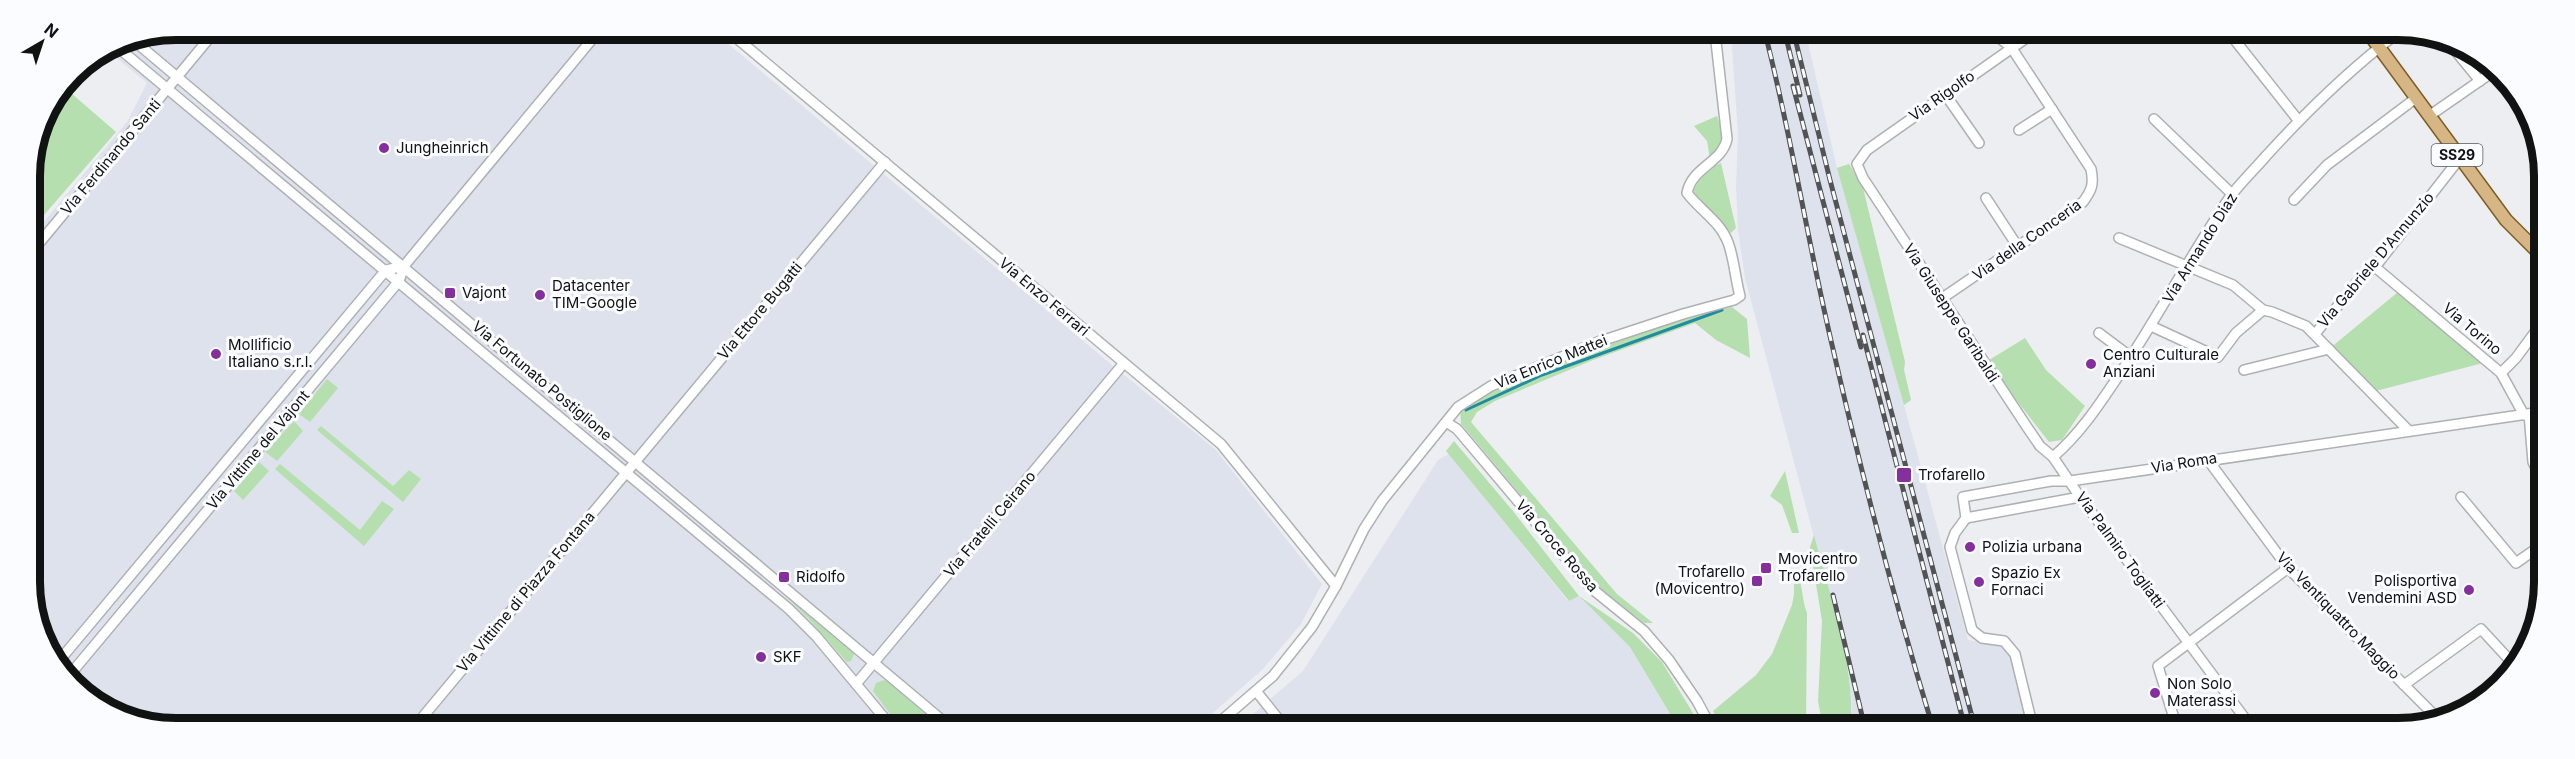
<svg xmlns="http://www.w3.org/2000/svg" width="2575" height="759" viewBox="0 0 2575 759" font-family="Inter,sans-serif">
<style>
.built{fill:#dee2ec}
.green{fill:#b6dfb0}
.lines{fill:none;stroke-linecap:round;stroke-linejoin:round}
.stream{stroke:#218c9f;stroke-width:3}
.minor-casing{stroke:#afb0b3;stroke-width:12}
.major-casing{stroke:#805d27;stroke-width:15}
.minor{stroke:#fff;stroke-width:9}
.major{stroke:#d6b685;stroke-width:12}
.rail-casing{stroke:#525354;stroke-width:5}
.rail{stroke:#fbfcff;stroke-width:3;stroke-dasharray:9;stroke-linecap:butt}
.poi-dot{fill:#842f9d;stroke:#fbfcff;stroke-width:2}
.labels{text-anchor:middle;stroke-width:6;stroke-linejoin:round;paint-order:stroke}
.shield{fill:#fbfcff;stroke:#575859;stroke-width:1.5}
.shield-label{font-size:14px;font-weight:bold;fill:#111212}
.street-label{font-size:15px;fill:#111212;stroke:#fbfcff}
.poi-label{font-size:15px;fill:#111212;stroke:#fbfcff;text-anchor:start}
.rim{fill:none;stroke:#111212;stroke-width:8}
</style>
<rect width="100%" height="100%" fill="#edeef1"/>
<g class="built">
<polygon points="176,30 713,31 1112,365 1215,449 1322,584 1301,624 1263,669 1198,726 139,724 73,686 33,611 31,237 127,122 147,83 107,50 121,41"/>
<polygon points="1731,33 1806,34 1837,168 1849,164 1863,188 1905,362 1904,370 1911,400 1904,405 1968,640 2003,646 2013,659 2026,713 2021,722 2023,728 1851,728 1852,707 1848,665 1745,278 1738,230 1736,187 1738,133"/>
<polygon points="1449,454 1568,601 1579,596 1630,646 1678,727 1239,726 1303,671 1438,460"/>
</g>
<g class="green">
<polygon points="64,87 116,132 31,230 30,167 41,120"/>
<path d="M1717,116C1724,137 1726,141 1710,159L1707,141L1694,126Z"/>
<path d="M1721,163L1736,228L1731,233L1702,208L1693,192C1699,179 1707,168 1721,163Z"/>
<polygon points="1849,164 1863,188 1905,362 1904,370 1911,400 1904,405 1837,168"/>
<polygon points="2398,292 2483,363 2372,392 2329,349"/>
<path d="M1732,307L1747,319L1750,358L1716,340L1695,323L1593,360L1495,401L1477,412L1471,422L1617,594L1653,623H1644L1599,588L1461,424L1460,408C1492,388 1522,378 1557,364C1615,342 1672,321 1732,307Z"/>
<polygon points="2025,338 2046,370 2085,406 2062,440 2049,442 2010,392 1989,360"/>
<polygon points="327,379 338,388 310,422 299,414"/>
<polygon points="294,421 303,431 277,461 265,452"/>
<polygon points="321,426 393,486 409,470 421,479 403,502 317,430"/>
<polygon points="1454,441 1513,511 1579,596 1633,633 1662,662 1696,718 1678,727 1630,647 1579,596 1569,601 1446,451"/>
<polygon points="259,462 269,471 243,500 234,491"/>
<polygon points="280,464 360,530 382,501 394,509 364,546 275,469"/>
<polygon points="1785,471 1799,533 1792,533 1782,505 1770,496"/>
<path d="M1814,535C1830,598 1855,662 1851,728H1823L1818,701L1822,621L1810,547Z"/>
<path d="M1794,569C1804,583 1801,598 1807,613L1806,727H1722L1713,711L1756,675L1772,654L1792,605L1794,594Z"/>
<polygon points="779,588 852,651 854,654 851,661 847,662 808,618 778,589"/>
<polygon points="884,680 888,682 939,726 899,726 873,691 876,683"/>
</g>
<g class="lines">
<polyline class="stream" points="1466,410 1542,375 1722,310"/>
<g class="minor-casing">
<g id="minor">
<polyline points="728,31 1221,444 1336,586"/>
<polyline points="2032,34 1867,150 1857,164 1863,178 2027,427 2040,446 2053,457 2080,497 2252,728"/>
<polyline points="2230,34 2298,120"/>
<polyline points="132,39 949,726"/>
<polyline points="2449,43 2480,81"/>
<polyline points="115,45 789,609 816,636 891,726"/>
<polyline points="1945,94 1979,143"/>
<polyline points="2429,116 2494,71"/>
<polyline points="2154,119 2232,194"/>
<polyline points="2019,130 2052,109"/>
<polyline points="1986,198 2018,247"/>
<polyline points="2294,200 2327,165 2416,98"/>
<polyline points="2119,238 2233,285 2263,310 2272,312 2306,326 2408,430"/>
<polyline points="31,253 216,30"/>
<polyline points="2375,267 2501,373 2524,415"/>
<path d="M1941,299L2083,202C2092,190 2094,184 2091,169L2011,47L1994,34"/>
<polyline points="2151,326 2218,357 2236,333 2263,310"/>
<polyline points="2099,333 2131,357"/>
<polyline points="2315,334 2362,276 2375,267 2460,158"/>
<polyline points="2244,370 2329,349"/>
<polyline points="2501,373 2516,358 2541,324"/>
<polyline points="2529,414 2533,462 2541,478"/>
<polyline points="1446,422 1457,429 1591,588 1644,631 1669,660 1697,701 1711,727"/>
<path d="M2053,457C2081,433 2101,402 2121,372C2159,315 2191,254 2230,197C2240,183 2254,170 2266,156C2306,112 2348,71 2395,35"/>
<polyline points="2208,460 2288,568 2437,718"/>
<polyline points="2080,497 1966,518 1963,497 2051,481 2070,481 2541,412"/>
<polyline points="2461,497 2516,563 2540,546"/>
<polyline points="1966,518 1955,533 1950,547 1972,630 1982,638 2004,641 2015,654 2033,728"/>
<polyline points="59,661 386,270 404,266"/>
<polyline points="68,677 399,281 404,266 599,31"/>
<polyline points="856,684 1124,363"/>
<polyline points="2404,685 2481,629 2517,668"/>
<polyline points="1256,691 1284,726"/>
<polyline points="416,725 885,162"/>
<path d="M1215,726L1273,676L1312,627L1336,586L1364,529L1382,501L1458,407L1491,386L1598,342L1683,314L1734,300L1740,296C1735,278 1734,256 1727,240C1719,221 1699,209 1687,193C1692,167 1722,163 1727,139L1715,33"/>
<polyline points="2177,728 2158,666 2288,568"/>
</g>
</g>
<g class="major-casing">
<polyline id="major" points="2370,35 2506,220 2542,256"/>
</g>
<use href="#minor" class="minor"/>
<use href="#major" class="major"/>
<g class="rail-casing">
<g id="rail">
<path d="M1765,33C1792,138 1808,244 1833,349C1862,476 1895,603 1933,728"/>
<polyline points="1785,33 1800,95"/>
<polyline points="1794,34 1830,180 1975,728"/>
<polyline points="1793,86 1861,347"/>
<polyline points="1863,335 1965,728"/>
<polyline points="1833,595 1865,728"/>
</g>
</g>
<use href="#rail" class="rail"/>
</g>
<g class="poi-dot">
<circle cx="384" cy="148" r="6"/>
<rect x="444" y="287" width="12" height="12" rx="3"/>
<circle cx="540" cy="295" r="6"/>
<circle cx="216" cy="354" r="6"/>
<circle cx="2091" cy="364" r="6"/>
<rect x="1896" y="467" width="16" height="16" rx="3"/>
<circle cx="1970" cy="547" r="6"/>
<rect x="1760" y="562" width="12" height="12" rx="3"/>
<rect x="778" y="571" width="12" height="12" rx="3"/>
<rect x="1751" y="575" width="12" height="12" rx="3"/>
<circle cx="1979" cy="582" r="6"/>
<circle cx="2469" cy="590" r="6"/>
<circle cx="761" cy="657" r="6"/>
<circle cx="2155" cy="693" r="6"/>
</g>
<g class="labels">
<rect class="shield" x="2431.5" y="144" width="51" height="22" rx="4.5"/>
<g class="shield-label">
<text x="2457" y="160">SS29</text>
</g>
<g class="street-label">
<text transform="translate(1942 96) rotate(-35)" y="5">Via Rigolfo</text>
<text transform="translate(111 157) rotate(-50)" y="5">Via Ferdinando Santi</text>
<text transform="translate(2027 240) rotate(-35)" y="5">Via della Conceria</text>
<text transform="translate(2200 248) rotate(-58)" y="5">Via Armando Diaz</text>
<text transform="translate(2376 260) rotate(-50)" y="5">Via Gabriele D'Annunzio</text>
<text transform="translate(1044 297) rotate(40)" y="5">Via Enzo Ferrari</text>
<text transform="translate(760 311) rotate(-50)" y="5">Via Ettore Bugatti</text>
<text transform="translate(1951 313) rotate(57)" y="5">Via Giuseppe Garibaldi</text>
<text transform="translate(2472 329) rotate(40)" y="5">Via Torino</text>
<text transform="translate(1551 362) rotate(-22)" y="5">Via Enrico Mattei</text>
<text transform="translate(542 381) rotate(40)" y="5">Via Fortunato Postiglione</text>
<text transform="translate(258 450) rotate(-50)" y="5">Via Vittime del Vajont</text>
<text transform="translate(2184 463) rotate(-9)" y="5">Via Roma</text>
<text transform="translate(990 524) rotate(-50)" y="5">Via Fratelli Ceirano</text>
<text transform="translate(1557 546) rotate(49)" y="5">Via Croce Rossa</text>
<text transform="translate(2120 550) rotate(54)" y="5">Via Palmiro Togliatti</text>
<text transform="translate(526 592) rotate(-50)" y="5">Via Vittime di Piazza Fontana</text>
<text transform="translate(2338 616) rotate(46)" y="5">Via Ventiquattro Maggio</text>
</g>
<g class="poi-label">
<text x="396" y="153">Jungheinrich</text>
<text x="552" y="291">Datacenter<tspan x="552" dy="17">TIM-Google</tspan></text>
<text x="462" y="298">Vajont</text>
<text x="228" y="350">Mollificio<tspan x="228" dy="17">Italiano s.r.l.</tspan></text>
<text x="2103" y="360">Centro Culturale<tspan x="2103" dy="17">Anziani</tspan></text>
<text x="1918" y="480">Trofarello</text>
<text x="1982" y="552">Polizia urbana</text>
<text x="1778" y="564">Movicentro<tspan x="1778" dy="17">Trofarello</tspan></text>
<text x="1745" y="577" text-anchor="end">Trofarello<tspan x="1745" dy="17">(Movicentro)</tspan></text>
<text x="1991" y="578">Spazio Ex<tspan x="1991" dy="17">Fornaci</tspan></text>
<text x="796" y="582">Ridolfo</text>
<text x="2457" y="586" text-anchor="end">Polisportiva<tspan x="2457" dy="17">Vendemini ASD</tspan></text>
<text x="773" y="662">SKF</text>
<text x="2167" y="689">Non Solo<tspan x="2167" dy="17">Materassi</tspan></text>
</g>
</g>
<path d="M0 0H2575V759H0ZM176 40H2398A136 136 0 0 1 2534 176V582A136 136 0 0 1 2398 718H176A136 136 0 0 1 40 582V176A136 136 0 0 1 176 40Z" fill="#fbfcff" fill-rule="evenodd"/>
<path class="rim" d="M176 40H2398A136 136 0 0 1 2534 176V582A136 136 0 0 1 2398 718H176A136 136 0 0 1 40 582V176A136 136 0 0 1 176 40Z"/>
<g transform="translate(42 42) rotate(39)" stroke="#fbfcff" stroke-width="4.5" paint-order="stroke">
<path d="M0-4.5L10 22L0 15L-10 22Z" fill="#111212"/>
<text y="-9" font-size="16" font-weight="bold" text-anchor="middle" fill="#111212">N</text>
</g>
</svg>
